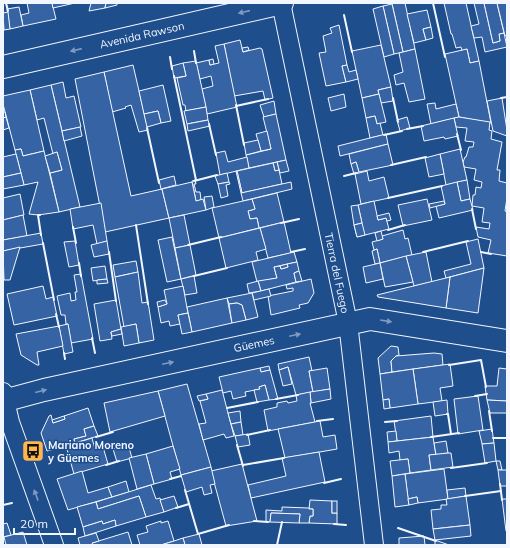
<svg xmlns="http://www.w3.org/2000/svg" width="510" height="548" viewBox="0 0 510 548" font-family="Mulish,sans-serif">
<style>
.building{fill:#3563a3;stroke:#f2f6ff}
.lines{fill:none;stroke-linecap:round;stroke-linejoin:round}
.street-casing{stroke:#f2f6ff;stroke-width:20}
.primary-casing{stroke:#f2f6ff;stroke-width:24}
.street{stroke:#1f4e8c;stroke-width:18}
.primary{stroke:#1f4e8c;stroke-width:22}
.wall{stroke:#f2f6ff;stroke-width:2}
.oneway{fill:#7e9ac0}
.labels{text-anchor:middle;stroke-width:3;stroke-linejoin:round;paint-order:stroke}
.street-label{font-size:11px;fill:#f2f6ff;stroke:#1f4e8c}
.poi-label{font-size:11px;font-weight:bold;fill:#f2f6ff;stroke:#1f4e8c;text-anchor:start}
</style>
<rect width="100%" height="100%" fill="#1f4e8c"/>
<g class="building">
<polygon points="27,3 52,3 56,19 23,26 21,15 29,13"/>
<polygon points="52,3 75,3 53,8"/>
<polygon points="91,3 106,3 105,8 89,11"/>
<polygon points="106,3 117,3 117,5 105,8"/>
<polygon points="395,3 405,3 415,49 403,52 392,4"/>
<polygon points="444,3 466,3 479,61 470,63 467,49 462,51 461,47 456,48 452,34 451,34"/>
<polygon points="474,3 484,3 493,43 500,41 499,34 504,33 507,47 485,52 482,37 474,38 471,26 479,24"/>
<polygon points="484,3 497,3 504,33 499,34 500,41 493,43"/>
<polygon points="497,3 507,3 507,35 505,36"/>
<polygon points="392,4 403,52 394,54 383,6"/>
<polygon points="383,6 394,54 384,57 373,9"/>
<polygon points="19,7 23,26 10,29 7,9"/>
<polygon points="427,10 431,27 423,29 426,40 414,43 407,14"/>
<polygon points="8,12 10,29 4,30 3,13"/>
<polygon points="339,25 347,65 342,66 346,82 326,86 319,53 326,52 323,36 332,33 330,28"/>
<polygon points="431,27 433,38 426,40 423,29"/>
<polygon points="240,40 243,52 260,48 262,49 273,98 265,100 263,91 234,96 224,44"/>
<polygon points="224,44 237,107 207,114 202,89 213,86 211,76 200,79 196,63 209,60 210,65 219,63 215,46"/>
<polygon points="381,45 391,87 378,90 379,94 362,98 352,51"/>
<polygon points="248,47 249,50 243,52 242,48"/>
<polygon points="415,49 425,99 409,102 404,83 396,85 394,75 403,72 399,53"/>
<polygon points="467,49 470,63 479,61 491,123 459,117 445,54"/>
<polygon points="213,59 214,64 210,65 209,60"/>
<polygon points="196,61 206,107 186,111 185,105 183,105 177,78 186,76 183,63"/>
<polygon points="183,63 186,76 174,78 172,66"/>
<polygon points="133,65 148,130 139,132 131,105 125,107 126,108 112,112 104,72"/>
<polygon points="347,65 349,72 356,70 358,79 346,82 342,66"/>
<polygon points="104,72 131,196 162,189 169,218 105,232 75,79"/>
<polygon points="63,82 66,98 74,96 81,127 62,131 51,85"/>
<polygon points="51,85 80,207 59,212 50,173 62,170 57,152 53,154 44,118 37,120 30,90"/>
<polygon points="163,85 171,121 161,123 158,111 144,114 139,91"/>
<polygon points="391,87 393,101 381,103 378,90"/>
<polygon points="30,90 44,151 23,156 21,149 15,150 3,104 3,96"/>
<polygon points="344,94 346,107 331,111 328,98"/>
<polygon points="379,94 386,122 377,124 375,116 366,118 362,98"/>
<polygon points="502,98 507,130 507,136 493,131 487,101"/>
<polygon points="274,101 276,114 264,117 260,105"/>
<polygon points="435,103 436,109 456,104 459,117 431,124 427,104"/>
<polygon points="206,107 208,120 187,124 184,111"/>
<polygon points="158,111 161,123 147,127 144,114"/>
<polygon points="3,112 5,112 6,117 3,118"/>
<polygon points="276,114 286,160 249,168 246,155 271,149 263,117"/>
<polygon points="375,116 377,124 380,123 383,135 370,138 366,118"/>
<polygon points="6,117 9,128 3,130 3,118"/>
<polygon points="407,117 410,128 400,131 397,120"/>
<polygon points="459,117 490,122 489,130 492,131 491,139 502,142 497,170 500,170 499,181 507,183 507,198 505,211 507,212 507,256 488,253 491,240 478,237 476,227 489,229 490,223 482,222 484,208 472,206 473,195 475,195 476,187 481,188 482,182 474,180 476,169 464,167 463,162 465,157 466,157 469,147 473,147 474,142 465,141 467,128 456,127 454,118"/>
<polygon points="454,118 458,136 445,139 444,137 424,141 421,126"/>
<polygon points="208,120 210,126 188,131 187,124"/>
<polygon points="80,127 82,136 64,141 62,131"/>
<polygon points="267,131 271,149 261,151 256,134"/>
<polygon points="386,134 388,144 340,156 338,146"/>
<polygon points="258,140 261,151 246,155 244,143"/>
<polygon points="388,144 393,165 359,172 356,162 351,164 349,154"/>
<polygon points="21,149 23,156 44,151 59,212 38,215 29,214 38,182 24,185 15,150"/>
<polygon points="460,149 467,180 446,185 440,154"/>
<polygon points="225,151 228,162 247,157 249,168 220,175 216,153"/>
<polygon points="57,152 62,170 50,173 45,156"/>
<polygon points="16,154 21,173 3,177 3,157"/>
<polygon points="440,154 444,174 429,177 425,158"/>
<polygon points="286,160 289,171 280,173 277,162"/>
<polygon points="277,162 279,170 275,171 273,163"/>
<polygon points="356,162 359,172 354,174 351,164"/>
<polygon points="273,163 275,171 279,170 282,184 242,193 237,171"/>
<polygon points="236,171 237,171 242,193 241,193"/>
<polygon points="367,171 369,181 384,177 389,198 361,204 355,174"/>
<polygon points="21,173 24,185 3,189 3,177"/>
<polygon points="227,173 229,182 218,184 215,176"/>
<polygon points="174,176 176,185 161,189 159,180"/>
<polygon points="195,180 196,184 194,184 196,192 200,192 201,200 196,201 192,181"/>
<polygon points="467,180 470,199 461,201 457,182"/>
<polygon points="192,182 196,201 203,199 206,210 169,218 162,189"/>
<polygon points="229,182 230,184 226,185 228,196 221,198 218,184"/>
<polygon points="291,182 292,189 243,201 241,193"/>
<polygon points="457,182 461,201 470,199 473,210 439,218 436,206 445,204 441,186"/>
<polygon points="277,193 284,222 259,228 257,218 250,219 248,211 255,209 252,199"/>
<polygon points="20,194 24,215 3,220 3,197 3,198"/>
<polygon points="212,196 214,207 206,210 204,197"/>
<polygon points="252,199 255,209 248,211 250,219 257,218 259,228 219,238 212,208"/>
<polygon points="427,199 432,220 403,226 398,205"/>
<polygon points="374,201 378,220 386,218 389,229 357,237 354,225 362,223 358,205"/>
<polygon points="444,201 445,204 430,208 429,204"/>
<polygon points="101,203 107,241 97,244 93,225 73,229 70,209"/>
<polygon points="358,205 362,223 354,225 351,206"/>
<polygon points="389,213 391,220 387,221 386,218 378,220 377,216"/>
<polygon points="23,215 27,236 3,240 3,220"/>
<polygon points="184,215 190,245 175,248 169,218"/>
<polygon points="284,222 291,253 268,258 260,228"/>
<polygon points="362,223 365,235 357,237 354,225"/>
<polygon points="260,228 266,249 256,252 258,260 226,268 219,238"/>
<polygon points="403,230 405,239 408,238 412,255 380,263 377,249 374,250 372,242 383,239 382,236"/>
<polygon points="381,231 383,239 377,241 375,233"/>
<polygon points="41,233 43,244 3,251 3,240"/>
<polygon points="172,237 181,279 167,282 158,240"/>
<polygon points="478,239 484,268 446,278 444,271 471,264 466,242"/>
<polygon points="75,241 79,265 69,267 64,242"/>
<polygon points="107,241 109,254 94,257 91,245"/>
<polygon points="190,245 196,275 181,279 175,248"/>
<polygon points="20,247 10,280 4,280 3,251"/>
<polygon points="377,249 380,263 375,264 372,251"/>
<polygon points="294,252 297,262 274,267 277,278 257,282 252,262"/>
<polygon points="426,252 432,282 414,286 406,256"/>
<polygon points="406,256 413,282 385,287 380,263"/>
<polygon points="136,261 138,272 115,277 113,265"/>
<polygon points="297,262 299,271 294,273 296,282 261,291 258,281 277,278 274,267 280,266 281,269 288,267 287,264"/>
<polygon points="380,263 383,279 366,283 363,267"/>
<polygon points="287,264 288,267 281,269 280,266"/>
<polygon points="105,266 107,279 93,281 91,268"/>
<polygon points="484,268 478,313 446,308 450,277"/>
<polygon points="299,271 302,281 296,282 294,273"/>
<polygon points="138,272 142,303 148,302 154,340 139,343 136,324 124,327 115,277"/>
<polygon points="81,274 93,339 71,343 68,324 66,324 65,315 61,315 57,296 70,293 71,301 76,300 75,292 77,292 74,275"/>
<polygon points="194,276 197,293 185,295 181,279"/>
<polygon points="450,277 446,308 378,297 377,295"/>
<polygon points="107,279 108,283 97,284 97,280"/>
<polygon points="311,279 314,293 308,303 299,305 300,308 271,315 268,296 293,291 293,288 287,289 286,285"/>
<polygon points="258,281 261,291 249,293 247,284"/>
<polygon points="43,286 46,299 53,297 57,316 14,325 7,294"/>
<polygon points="183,286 188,313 178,315 180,324 170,326 169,321 161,323 158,307 167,304 164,290"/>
<polygon points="269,289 271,296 254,300 252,293"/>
<polygon points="252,293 258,317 246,320 242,305 237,303 229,304 227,298"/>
<polygon points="227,298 232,323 192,332 187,307"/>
<polygon points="116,300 121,329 111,332 112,339 100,341 94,304"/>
<polygon points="165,300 167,304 158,307 157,302"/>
<polygon points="237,303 242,305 246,320 232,323 229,304"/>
<polygon points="188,313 192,332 182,334 178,315"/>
<polygon points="68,324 73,352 64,354 59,326"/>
<polygon points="136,324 139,343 124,346 121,327"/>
<polygon points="59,326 63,346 37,352 39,365 37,365 21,355 16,334"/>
<polygon points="121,329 122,334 112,336 111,332"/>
<polygon points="391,346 398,347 399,355 396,356 391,361 392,372 380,374 378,358"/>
<polygon points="434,353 442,354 443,365 392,372 391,361 396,356"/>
<polygon points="309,357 312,371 309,371 313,392 296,395 288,367 279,370 278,364"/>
<polygon points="450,364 453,386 440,388 442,401 418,404 413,369"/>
<polygon points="269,366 270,370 261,372 260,368"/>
<polygon points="288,367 292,384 283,386 279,370"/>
<polygon points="260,368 261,372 270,370 278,399 269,400 265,385 259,387 260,389 245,392 246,396 233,399 231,391 223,393 219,377"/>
<polygon points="327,368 330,389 313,392 309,371"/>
<polygon points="499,368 507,369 507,401 487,400 485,386 497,386"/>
<polygon points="413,369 418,404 390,408 389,399 383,400 380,374"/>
<polygon points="187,384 211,467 181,475 158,391"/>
<polygon points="265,385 269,400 257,402 254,390 260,389 259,387"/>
<polygon points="330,389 331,399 311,403 310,392"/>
<polygon points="222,390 234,436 226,438 224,434 203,440 199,424 206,423 200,401 208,399 206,394"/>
<polygon points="158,391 165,416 110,432 104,403"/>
<polygon points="310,392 311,403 310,403 315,422 268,431 264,410 277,407 277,403 287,401 288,403 297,401 296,395"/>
<polygon points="206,394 208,399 199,401 197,396"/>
<polygon points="478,396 483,430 458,434 454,399"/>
<polygon points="389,399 390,408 384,409 383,400"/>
<polygon points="447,400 448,414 435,416 433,402"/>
<polygon points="487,400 507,401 507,413 490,413"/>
<polygon points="88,408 94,426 84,429 86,436 74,439 75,443 47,451 41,433 49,416 51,415 53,423 65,419 64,416"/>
<polygon points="240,411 241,422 231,424 228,413"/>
<polygon points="64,416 65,419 53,423 52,420"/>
<polygon points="431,416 433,437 397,441 394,421"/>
<polygon points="320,421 323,437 335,435 337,449 285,458 278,429"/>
<polygon points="241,422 243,435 235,436 231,424"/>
<polygon points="94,426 98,436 75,443 74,439 86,436 84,429"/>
<polygon points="492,429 494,443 482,444 479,431"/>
<polygon points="396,431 397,441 388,442 387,432"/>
<polygon points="248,434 250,445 238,447 235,436"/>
<polygon points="433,437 436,455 429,455 431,470 410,473 408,459 400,460 399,451 389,453 388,442"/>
<polygon points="92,438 95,449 103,447 108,464 74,474 66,446"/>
<polygon points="446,441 448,453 436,455 434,443"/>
<polygon points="494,443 496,461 485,463 482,444"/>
<polygon points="128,444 132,458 117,462 113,449"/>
<polygon points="173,446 180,469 170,472 172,479 154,484 146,454"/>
<polygon points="319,452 325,482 251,498 248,485 286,476 282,458"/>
<polygon points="448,453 451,453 453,467 431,470 429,455"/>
<polygon points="146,454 154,484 137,489 129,458"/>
<polygon points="408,459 410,473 392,476 390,461"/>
<polygon points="496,461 500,461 502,470 498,470"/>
<polygon points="242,464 257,521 226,526 211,471"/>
<polygon points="211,467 215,484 210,485 212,493 204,495 202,487 186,492 181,475"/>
<polygon points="444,469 448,499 418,503 417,497 408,499 405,474"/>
<polygon points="498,470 507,470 507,486 500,486"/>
<polygon points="82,471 88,493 108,487 112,497 68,510 57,479"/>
<polygon points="405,474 409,505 395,507 392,476"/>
<polygon points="126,481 129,492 112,497 108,487"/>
<polygon points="151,485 156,499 160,498 164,512 146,517 139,496 98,509 96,502"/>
<polygon points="465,488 466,496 448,499 447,490"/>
<polygon points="139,496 146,517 116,526 115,520 103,524 102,521 83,527 77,507 96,502 98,509"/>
<polygon points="174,496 178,507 164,512 160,500"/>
<polygon points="466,496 470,525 433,529 431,510 441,509 441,505 447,505 446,499"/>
<polygon points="417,497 418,503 409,505 408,499"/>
<polygon points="502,499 507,499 507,531 506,531"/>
<polygon points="310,500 332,501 332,513 337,513 337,524 309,523 310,516 313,516 313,509 309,509"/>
<rect x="332" y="501" width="5" height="12"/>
<polygon points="282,507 309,508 309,509 313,509 313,516 310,516 309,523 299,523 300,514 271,513 270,522 266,522 266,510 282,511"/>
<polygon points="271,513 300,514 299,523 270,522"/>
<polygon points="115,520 116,526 85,536 83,527 102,521 103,524"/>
<polygon points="161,521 161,523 168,521 174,541 161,545 140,545 137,535 148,532 146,526"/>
<polygon points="7,523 11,535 3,537 3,524"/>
<polygon points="470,525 471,536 435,540 433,529"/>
<polygon points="23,532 27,545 6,545 4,537"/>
<polygon points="128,532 132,545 93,545 92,543"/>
<polygon points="96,533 99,541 92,543 93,545 80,545 78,538"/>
<polygon points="199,534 202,545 185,545 183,538"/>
<polygon points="424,536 425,545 399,545 399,538"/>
<polygon points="183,538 185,545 161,545 174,541"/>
<polygon points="435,540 449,545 435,545"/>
</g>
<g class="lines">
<g class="street-casing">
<g id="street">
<polyline points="281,3 348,323 374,545"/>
<polyline points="3,392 10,422 54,545"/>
</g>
</g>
<g class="primary-casing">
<g id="primary">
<polyline points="3,67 282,3"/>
<polyline points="3,401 44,390 370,319 507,341"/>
</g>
</g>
<use href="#street" class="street"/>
<use href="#primary" class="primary"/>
<g class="wall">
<polyline points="6,3 8,11"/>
<polyline points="433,3 445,57"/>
<polyline points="344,15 352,52"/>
<polyline points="194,51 196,63"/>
<polyline points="170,57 172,69"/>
<polyline points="174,76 196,180"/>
<polyline points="393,98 398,122"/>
<polyline points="501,98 507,97"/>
<polyline points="236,105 244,145"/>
<polyline points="236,106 268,99"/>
<polyline points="209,124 216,155"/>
<polyline points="147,128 159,183"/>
<polyline points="407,129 423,126"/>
<polyline points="457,134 461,150"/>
<polyline points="384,135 402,131"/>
<polyline points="391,165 426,157"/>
<polyline points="344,176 356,173"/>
<polyline points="194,181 217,175"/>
<polyline points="388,198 442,186"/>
<polyline points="472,209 476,229"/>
<polyline points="40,215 38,215 41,235"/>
<polyline points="281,223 299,219"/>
<polyline points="136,225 148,304"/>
<polyline points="73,227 76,243"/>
<polyline points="388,230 405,225"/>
<polyline points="43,243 54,300"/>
<polyline points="188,245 221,237"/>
<polyline points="109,252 116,301"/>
<polyline points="291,252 305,249"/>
<polyline points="423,252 468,241"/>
<polyline points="481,252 491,254"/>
<polyline points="79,263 81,276"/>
<polyline points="194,276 227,268"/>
<polyline points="56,314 59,327"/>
<polyline points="92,338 95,353"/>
<polyline points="64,353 65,359"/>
<polyline points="449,365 481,360 486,387"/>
<polyline points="475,396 487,394"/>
<polyline points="276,399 298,395"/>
<polyline points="227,408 258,402"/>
<polyline points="489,411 492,431"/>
<polyline points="447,414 448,414 451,434"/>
<polyline points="317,421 333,419"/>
<polyline points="385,422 397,421"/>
<polyline points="247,435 270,430"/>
<polyline points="96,437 113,432"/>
<polyline points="431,437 459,433"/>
<polyline points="493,438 507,438"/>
<polyline points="237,445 243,466"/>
<polyline points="106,465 119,461"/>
<polyline points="243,465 284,458"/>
<polyline points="451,468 487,463"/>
<polyline points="170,479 181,476"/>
<polyline points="324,483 341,479"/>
<polyline points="500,484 502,500"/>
<polyline points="185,490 198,534"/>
<polyline points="465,496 501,491"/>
<polyline points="3,505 12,503"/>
<polyline points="176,508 189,504"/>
<polyline points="254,521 268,522"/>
<polyline points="334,524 346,525"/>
<polyline points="398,528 436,541"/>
<polyline points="198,534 229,525"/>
<polyline points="277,545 282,522"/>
</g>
</g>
<defs><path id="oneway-solid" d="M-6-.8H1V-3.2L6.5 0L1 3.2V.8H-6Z"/></defs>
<g class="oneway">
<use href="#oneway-solid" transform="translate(244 12) rotate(167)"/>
<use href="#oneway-solid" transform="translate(76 50) rotate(167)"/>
<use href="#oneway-solid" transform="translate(386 321) rotate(9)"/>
<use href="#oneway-solid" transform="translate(295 335) rotate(-12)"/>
<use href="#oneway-solid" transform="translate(168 363) rotate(-12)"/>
<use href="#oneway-solid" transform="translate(41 391) rotate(-14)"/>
<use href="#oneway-solid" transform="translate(36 495) rotate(-110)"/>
</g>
<defs>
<g id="bus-square" transform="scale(1.15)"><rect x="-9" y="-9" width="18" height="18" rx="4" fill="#ffb74d" stroke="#1f4e8c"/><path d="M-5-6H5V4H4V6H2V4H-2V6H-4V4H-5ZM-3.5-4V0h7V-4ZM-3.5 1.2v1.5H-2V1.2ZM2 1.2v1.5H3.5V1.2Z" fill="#111"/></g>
</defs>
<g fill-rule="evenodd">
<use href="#bus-square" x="33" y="451"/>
</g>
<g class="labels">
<g class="street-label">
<text transform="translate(142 35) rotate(-13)" y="4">Avenida Rawson</text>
<text transform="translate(337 273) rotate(78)" y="4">Tierra del Fuego</text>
<text transform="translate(254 344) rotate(-12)" y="4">Güemes</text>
</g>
<g class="poi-label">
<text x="48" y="449">Mariano Moreno<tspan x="48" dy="13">y Güemes</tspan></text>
</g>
</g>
<rect width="510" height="548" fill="none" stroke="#f2f6ff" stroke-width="8"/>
<path d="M14 528v6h61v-6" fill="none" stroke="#f2f6ff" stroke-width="2"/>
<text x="20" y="528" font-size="12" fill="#f2f6ff" stroke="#1f4e8c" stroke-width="3" paint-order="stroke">20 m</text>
</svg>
